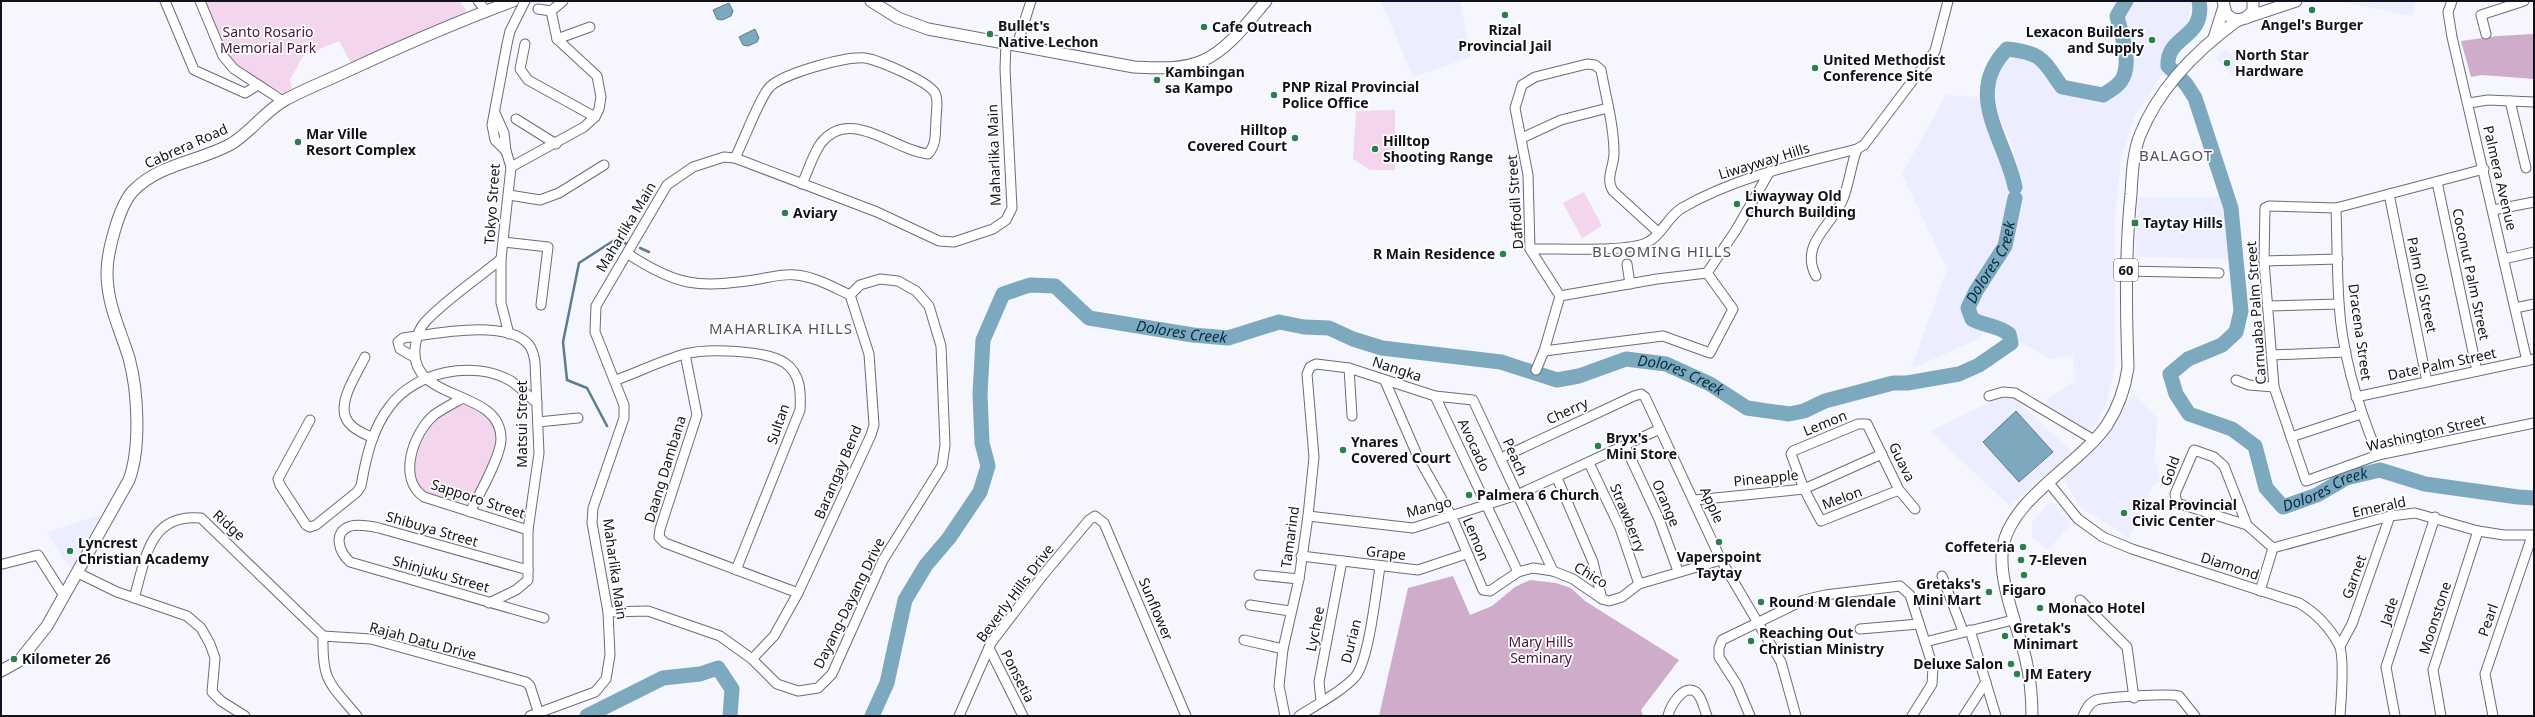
<svg xmlns="http://www.w3.org/2000/svg" width="2535" height="717" viewBox="0 0 2535 717" font-family="'Noto Sans',sans-serif">
<style>
.built{fill:#eceeff}
.green{fill:#f3d5ee}
.forest{fill:#cfacca}
.water{fill:#7da9bf;stroke:#5d7c8e}
.lines{fill:none;stroke-linecap:round;stroke-linejoin:round}
.stream{stroke:#5d7c8e;stroke-width:2.5}
.river{stroke:#7da9bf;stroke-width:15}
.minor-casing{stroke:#6a6c7e;stroke-width:11}
.major-casing{stroke:#6a6c7e;stroke-width:13}
.minor{stroke:#fff;stroke-width:9}
.major{stroke:#fff;stroke-width:11}
.poi-dot{fill:#2d7d4e;stroke:#fff;stroke-width:1.5}
.labels{text-anchor:middle;stroke-width:3.5;stroke-linejoin:round;paint-order:stroke}
.shield{fill:#fff;stroke:#595a5f;stroke-width:1}
.shield-label{font-size:13px;font-weight:bold;fill:#12131a}
.poi-label{font-size:14px;font-weight:bold;fill:#12131a;stroke:#fff;text-anchor:start}
.park-label{font-size:14px;fill:#41163d;stroke:#fff}
.street-label{font-size:14px;fill:#12131a;stroke:#fff}
.neighbourhood-label{font-size:15px;letter-spacing:1px;fill:#4f5061;stroke:#fff}
.water-label{font-size:15px;font-style:italic;fill:#042d3e;stroke:#fff}
</style>
<rect width="100%" height="100%" fill="#f5f6fe"/>
<g class="built">
<polygon points="1381,1 1460,1 1471,57 1413,77"/>
<polygon points="2136,1 2192,1 2185,32 2165,49 2162,61 2164,71 2135,115 2121,158 2115,218 2115,366 2107,402 2097,422 2088,434 2043,406 2050,396 2075,382 2073,356 2050,359 2020,342 1998,322 1976,340 1911,369 1947,269 1902,174 1946,95 1979,97 2010,172 2010,186 2022,185 2013,148 1998,114 1994,89 2006,58 2026,55 2036,61 2060,93 2106,99 2120,92 2127,80 2130,64 2127,30 2122,18 2122,11 2130,2"/>
<polygon points="2337,1 2416,1 2412,16"/>
<polygon points="2225,49 2235,58 2234,68 2236,70 2232,75 2215,58"/>
<polygon points="2138,197 2221,197 2228,217 2233,259 2135,257"/>
<polygon points="2009,393 2072,452 2010,506 1930,431"/>
<polygon points="2133,394 2157,418 2155,460 2160,480 2152,487 2129,538 2081,508 2063,479 2105,440"/>
<polygon points="2051,501 2071,524 2048,550 2032,537 2032,522"/>
<polygon points="101,515 71,570 46,532"/>
</g>
<g class="green">
<path d="M205,1H459L467,11L351,63L339,41L303,56L290,80L292,88L285,94C271,86 254,79 241,69C220,54 213,25 205,1Z"/>
<polygon points="1395,110 1395,170 1370,170 1353,159 1356,111"/>
<polygon points="1584,192 1602,226 1582,238 1563,203"/>
<path d="M467,403C517,432 493,455 474,496L455,503C444,499 429,496 421,489C406,475 421,436 433,424C442,414 454,407 467,403Z"/>
</g>
<g class="forest">
<polygon points="2534,34 2534,79 2482,75 2471,77 2461,41 2498,36"/>
<polygon points="1453,576 1470,615 1492,606 1515,587 1530,580 1556,583 1571,588 1585,601 1679,660 1641,710 1643,716 1379,716 1408,588"/>
</g>
<g class="water">
<polygon points="729,3 733,11 731,16 722,20 717,19 713,10"/>
<polygon points="755,29 759,38 757,42 748,46 743,45 739,37"/>
<polygon points="2016,411 2053,452 2019,482 1983,442"/>
</g>
<g class="lines">
<g class="stream">
<polyline points="640,248 649,252"/>
<polyline points="607,426 587,388 567,380 563,342 579,263 616,239 627,244"/>
</g>
<g class="river">
<path id="s1" d="M2199,1C2206,39 2166,35 2168,66L2186,84L2195,98L2231,208L2241,311L2236,332L2222,345L2188,359L2170,374L2176,394L2189,414L2232,429L2255,446L2266,488L2283,507L2317,495L2346,478L2380,470L2425,484L2518,497L2534,498"/>
<path d="M2015,187C2005,138 1963,94 2007,49C2043,53 2042,59 2062,87L2103,95C2109,91 2117,87 2121,81C2133,64 2121,34 2117,16L2126,1"/>
<polyline points="587,716 663,678 700,674 718,668 732,689 730,716"/>
<path id="s2" d="M872,716L887,683L905,600L926,565L949,538L980,492L988,466L982,443L980,394L983,340L1003,294L1030,285L1055,286L1089,318L1193,335L1228,338L1279,322L1304,327L1329,328L1353,339L1382,348L1501,362L1557,380L1579,376L1626,359L1666,364L1710,384L1747,408L1789,414L1804,411L1825,401L1893,383H1907L1959,374L1979,365L2011,343L2009,334C1998,325 1984,326 1972,319L1968,308L1976,291L2005,246L2015,198"/>
</g>
<g class="minor-casing">
<g id="minor">
<polyline points="165,1 194,70 245,93 258,85"/>
<polyline points="200,1 223,56 234,69 283,101"/>
<polyline points="478,1 487,12"/>
<polyline points="2452,1 2448,12 2452,37 2527,361"/>
<polyline points="538,9 551,11 563,1"/>
<polyline points="2486,34 2481,15 2524,1"/>
<polyline points="557,39 590,27"/>
<polyline points="525,44 520,69 528,80 595,117"/>
<polyline points="1017,45 1031,1"/>
<polyline points="2510,101 2526,168"/>
<polyline points="2469,103 2488,100 2534,102"/>
<polyline points="495,113 504,133 506,151"/>
<polyline points="516,119 556,144"/>
<polyline points="1522,138 1561,120 1608,108"/>
<path d="M735,158C745,138 756,106 768,89C779,74 846,56 865,58C878,60 928,81 935,93C939,101 936,111 936,120C935,133 937,144 928,154C895,151 850,106 821,143C813,154 808,171 802,184"/>
<polyline points="511,167 584,127 595,117 599,109 601,97 597,76 557,39 551,11"/>
<polyline points="2484,169 2336,208 2269,206 2265,208 2264,261 2274,387 2306,481 2378,455 2534,423"/>
<polyline points="2437,182 2477,371"/>
<polyline points="2389,194 2427,382"/>
<polyline points="509,195 540,200 559,193 604,165"/>
<path d="M2336,208C2337,240 2337,271 2339,303C2342,355 2358,407 2378,455"/>
<polyline points="2493,210 2534,202"/>
<polyline points="504,242 548,247 541,305"/>
<path d="M1530,249C1555,248 1628,253 1648,242C1662,235 1668,216 1682,208C1736,177 1797,164 1857,149L1864,145L1935,51L1948,1"/>
<path d="M628,254C677,286 697,288 754,280C767,278 783,273 796,275C816,277 833,287 850,295L869,354L874,425L871,435L798,593L774,636L752,659"/>
<polyline points="2504,259 2534,252"/>
<polyline points="2264,261 2338,259"/>
<polyline points="1627,264 1630,284"/>
<polyline points="2126,271 2219,273"/>
<polyline points="1707,273 1736,230 1770,171"/>
<path d="M1816,276C1799,244 1832,226 1843,199C1849,184 1851,165 1857,149"/>
<polyline points="1560,296 1657,279 1707,273"/>
<polyline points="2268,306 2339,304"/>
<polyline points="2515,308 2534,304"/>
<polyline points="509,334 501,303 501,259 511,167 506,151 495,140 492,125 507,44 510,31 525,1"/>
<polyline points="1544,351 1663,336 1710,353 1733,309 1707,273"/>
<polyline points="685,354 697,415 660,529 659,537 665,543 798,593"/>
<polyline points="2271,355 2346,352"/>
<path d="M365,357C357,374 334,406 349,423C354,430 365,434 373,438"/>
<path d="M414,357L400,349L398,342L403,338C433,334 507,318 529,345C533,350 534,356 535,362L539,453L528,530V580L516,590L489,603"/>
<polyline points="1349,368 1352,416"/>
<path d="M1536,370L1544,351L1560,296L1530,249L1528,175L1515,108L1522,85L1535,77L1587,64L1595,65L1601,70C1606,98 1614,125 1614,153C1614,167 1605,178 1613,191L1658,232"/>
<path d="M616,380C639,372 662,360 685,354C707,348 766,350 785,363C801,374 801,393 800,410L736,570"/>
<polyline points="2236,380 2249,385 2274,387"/>
<polyline points="1385,381 1418,457 1452,517 1483,590 1490,591 1518,572 1533,568 1553,571 1573,579 1602,599 1609,601 1622,597 1639,584 1721,560"/>
<polyline points="1435,396 1518,572"/>
<polyline points="1989,396 2003,392 2015,393 2094,440"/>
<polyline points="2356,397 2534,359"/>
<path d="M461,399C452,404 442,409 434,415C413,433 397,479 424,497L528,530"/>
<path d="M310,420L278,479L280,485L306,525L310,527L316,525L357,492L361,486C366,458 372,429 390,406C415,372 473,359 511,381C520,387 528,396 537,403"/>
<polyline points="538,422 578,418"/>
<polyline points="2291,437 2361,414"/>
<polyline points="1625,446 1659,519 1678,571"/>
<polyline points="1501,458 1634,396 1641,394 1645,397 1721,560 1781,662 1796,716"/>
<polyline points="1589,463 1620,528 1639,584"/>
<polyline points="1557,478 1593,562 1602,599"/>
<path d="M2049,483L2078,519L2103,537L2132,549L2299,603C2316,613 2330,628 2339,645C2345,656 2341,702 2340,716"/>
<polyline points="1899,490 1821,521 1804,489 1791,454 1793,451 1858,424 1867,424 1899,490 1915,509"/>
<polyline points="1695,500 1804,489 1882,454"/>
<path d="M470,512C479,495 501,456 501,439C501,387 410,404 415,348C416,338 418,329 426,321C448,298 476,280 501,259"/>
<polyline points="1308,516 1413,528 1517,495 1660,429"/>
<polyline points="2247,525 2177,503 2175,494 2194,450 2214,457 2224,466 2247,525 2273,548"/>
<polyline points="1301,556 1418,570 1466,554"/>
<polyline points="3,564 38,555 64,596"/>
<path d="M528,570L379,528C370,526 360,524 351,526C331,532 340,553 350,562L544,618"/>
<polyline points="78,573 117,592 187,616 201,628 210,644 215,658 212,692 221,701 245,716"/>
<polyline points="1259,575 1299,579"/>
<polyline points="1942,576 1963,631"/>
<polyline points="2260,591 2273,548 2390,516 2415,513 2478,531 2504,535 2534,535"/>
<path d="M134,598C146,558 149,513 201,518L323,636"/>
<polyline points="2080,600 2127,647 2134,698"/>
<polyline points="1250,605 1290,611"/>
<polyline points="608,612 648,611 720,636 752,659 777,684 798,691 818,688 832,674 883,560 942,466 945,445 941,346 929,306 916,291 898,281 880,279 860,285 850,295"/>
<polyline points="1860,629 1919,624"/>
<polyline points="1970,630 1996,716"/>
<polyline points="1244,640 1283,649"/>
<polyline points="1925,642 2013,620"/>
<polyline points="2340,646 2352,624 2390,516"/>
<polyline points="989,648 1023,716"/>
<polyline points="1321,701 1319,682 1342,561"/>
<path d="M357,716C329,682 322,682 323,636L371,639L526,682L530,686L538,711"/>
<polyline points="530,716 595,692 606,679 610,655 608,612 592,523 593,508 624,418 624,405 595,332 596,306 667,185 693,167 724,157 735,158 877,212 939,241 954,242 993,229 1006,220 1012,208 1005,69 1006,43"/>
<polyline points="959,716 991,643 1043,575 1089,520 1095,516 1104,523 1186,716"/>
<polyline points="1285,716 1279,686 1283,649 1299,579 1308,516 1314,457 1307,374 1310,367 1316,364 1349,368 1435,396 1473,400 1553,571"/>
<path d="M1299,716C1317,704 1340,693 1355,677C1369,661 1376,591 1380,567"/>
<path d="M1668,716C1670,707 1683,683 1696,692C1702,697 1704,709 1707,716"/>
<polyline points="1750,716 1737,685 1719,657 1719,648 1722,640 1804,600 1825,595 1900,586 1910,595 1933,667 1932,684 1912,716"/>
<polyline points="1964,716 1986,682"/>
<path d="M2083,716C2086,709 2089,703 2096,700C2105,697 2171,693 2179,696L2195,716"/>
<polyline points="2395,716 2386,667 2435,517"/>
<polyline points="2441,716 2433,670 2478,531"/>
<polyline points="2493,716 2485,674 2532,536"/>
</g>
</g>
<g class="major-casing">
<g id="major">
<path d="M871,1L898,18L928,29L1134,67C1156,68 1181,70 1202,61C1228,50 1248,22 1266,1"/>
<polyline points="2223,1 2226,14 2233,19 2239,20 2296,1"/>
<polyline points="2246,18 2253,11 2253,1"/>
<polyline points="2214,38 2223,10"/>
<path d="M1,671L19,661L47,626L129,480C141,448 138,391 129,358C120,329 107,304 107,273C107,252 119,206 133,191C160,163 199,162 231,144C251,132 265,111 285,100C307,88 331,79 354,68C406,44 459,21 513,1"/>
<path d="M2032,716C2032,696 2030,676 2025,656C2017,625 1997,578 2003,546C2012,498 2080,464 2107,425C2118,408 2125,388 2128,368C2126,310 2125,252 2131,194C2132,175 2133,153 2140,135C2159,88 2198,49 2238,20"/>
</g>
</g>
<use href="#minor" class="minor"/>
<use href="#major" class="major"/>
</g>
<g class="poi-dot">
<circle cx="2312" cy="10" r="4"/>
<circle cx="1505" cy="15" r="4"/>
<circle cx="1204" cy="27" r="4"/>
<circle cx="990" cy="34" r="4"/>
<circle cx="2152" cy="40" r="4"/>
<circle cx="2227" cy="63" r="4"/>
<circle cx="1815" cy="68" r="4"/>
<circle cx="1157" cy="80" r="4"/>
<circle cx="1274" cy="95" r="4"/>
<circle cx="1295" cy="138" r="4"/>
<circle cx="298" cy="142" r="4"/>
<circle cx="1375" cy="149" r="4"/>
<circle cx="1737" cy="204" r="4"/>
<circle cx="785" cy="213" r="4"/>
<rect x="2131" y="219" width="8" height="8" rx="2"/>
<circle cx="1503" cy="254" r="4"/>
<circle cx="1598" cy="446" r="4"/>
<circle cx="1343" cy="450" r="4"/>
<circle cx="1469" cy="495" r="4"/>
<circle cx="2124" cy="513" r="4"/>
<circle cx="1719" cy="542" r="4"/>
<circle cx="2023" cy="547" r="4"/>
<circle cx="70" cy="551" r="4"/>
<circle cx="2021" cy="560" r="4"/>
<circle cx="2024" cy="575" r="4"/>
<circle cx="1989" cy="592" r="4"/>
<circle cx="1761" cy="602" r="4"/>
<circle cx="2040" cy="608" r="4"/>
<circle cx="2005" cy="636" r="4"/>
<circle cx="1751" cy="641" r="4"/>
<circle cx="14" cy="659" r="4"/>
<circle cx="2011" cy="664" r="4"/>
<circle cx="2017" cy="674" r="4"/>
</g>
<g class="labels">
<rect class="shield" x="2114" y="259" width="24" height="22" rx="3"/>
<g class="shield-label">
<text x="2126" y="275">60</text>
</g>
<g class="poi-label">
<text x="2312" y="30" text-anchor="middle">Angel's Burger</text>
<text x="998" y="31">Bullet's<tspan x="998" dy="16">Native Lechon</tspan></text>
<text x="1212" y="32">Cafe Outreach</text>
<text x="1505" y="35" text-anchor="middle">Rizal<tspan x="1505" dy="16">Provincial Jail</tspan></text>
<text x="2144" y="37" text-anchor="end">Lexacon Builders<tspan x="2144" dy="16">and Supply</tspan></text>
<text x="2235" y="60">North Star<tspan x="2235" dy="16">Hardware</tspan></text>
<text x="1823" y="65">United Methodist<tspan x="1823" dy="16">Conference Site</tspan></text>
<text x="1165" y="77">Kambingan<tspan x="1165" dy="16">sa Kampo</tspan></text>
<text x="1282" y="92">PNP Rizal Provincial<tspan x="1282" dy="16">Police Office</tspan></text>
<text x="1287" y="135" text-anchor="end">Hilltop<tspan x="1287" dy="16">Covered Court</tspan></text>
<text x="306" y="139">Mar Ville<tspan x="306" dy="16">Resort Complex</tspan></text>
<text x="1383" y="146">Hilltop<tspan x="1383" dy="16">Shooting Range</tspan></text>
<text x="1745" y="201">Liwayway Old<tspan x="1745" dy="16">Church Building</tspan></text>
<text x="793" y="218">Aviary</text>
<text x="2143" y="228">Taytay Hills</text>
<text x="1495" y="259" text-anchor="end">R Main Residence</text>
<text x="1606" y="443">Bryx's<tspan x="1606" dy="16">Mini Store</tspan></text>
<text x="1351" y="447">Ynares<tspan x="1351" dy="16">Covered Court</tspan></text>
<text x="1477" y="500">Palmera 6 Church</text>
<text x="2132" y="510">Rizal Provincial<tspan x="2132" dy="16">Civic Center</tspan></text>
<text x="78" y="548">Lyncrest<tspan x="78" dy="16">Christian Academy</tspan></text>
<text x="2015" y="552" text-anchor="end">Coffeteria</text>
<text x="1719" y="562" text-anchor="middle">Vaperspoint<tspan x="1719" dy="16">Taytay</tspan></text>
<text x="2029" y="565">7-Eleven</text>
<text x="1981" y="589" text-anchor="end">Gretaks's<tspan x="1981" dy="16">Mini Mart</tspan></text>
<text x="2024" y="595" text-anchor="middle">Figaro</text>
<text x="1769" y="607">Round M Glendale</text>
<text x="2048" y="613">Monaco Hotel</text>
<text x="2013" y="633">Gretak's<tspan x="2013" dy="16">Minimart</tspan></text>
<text x="1759" y="638">Reaching Out<tspan x="1759" dy="16">Christian Ministry</tspan></text>
<text x="22" y="664">Kilometer 26</text>
<text x="2003" y="669" text-anchor="end">Deluxe Salon</text>
<text x="2025" y="679">JM Eatery</text>
</g>
<g class="park-label">
<text x="268" y="37">Santo Rosario<tspan x="268" dy="16">Memorial Park</tspan></text>
<text x="1541" y="647">Mary Hills<tspan x="1541" dy="16">Seminary</tspan></text>
</g>
<g class="street-label">
<text transform="translate(186 146) rotate(-24)" y="5">Cabrera Road</text>
<text transform="translate(994 155) rotate(-92)" y="5">Maharlika Main</text>
<text transform="translate(1764 161) rotate(-17)" y="5">Liwayway Hills</text>
<text transform="translate(2500 178) rotate(77)" y="5">Palmera Avenue</text>
<text transform="translate(1515 202) rotate(-94)" y="5">Daffodil Street</text>
<text transform="translate(492 204) rotate(-86)" y="5">Tokyo Street</text>
<text transform="translate(626 227) rotate(-59)" y="5">Maharlika Main</text>
<text transform="translate(2471 274) rotate(78)" y="5">Coconut Palm Street</text>
<text transform="translate(2422 285) rotate(78)" y="5">Palm Oil Street</text>
<text transform="translate(2256 313) rotate(-94)" y="5">Carnuaba Palm Street</text>
<text transform="translate(2360 332) rotate(82)" y="5">Dracena Street</text>
<text transform="translate(2442 364) rotate(-12)" y="5">Date Palm Street</text>
<text transform="translate(1397 369) rotate(18)" y="5">Nangka</text>
<text transform="translate(1567 411) rotate(-25)" y="5">Cherry</text>
<text transform="translate(1825 423) rotate(-22)" y="5">Lemon</text>
<text transform="translate(522 424) rotate(-90)" y="5">Matsui Street</text>
<text transform="translate(778 424) rotate(-71)" y="5">Sultan</text>
<text transform="translate(2426 433) rotate(-13)" y="5">Washington Street</text>
<text transform="translate(1474 445) rotate(65)" y="5">Avocado</text>
<text transform="translate(1515 457) rotate(66)" y="5">Peach</text>
<text transform="translate(1902 462) rotate(64)" y="5">Guava</text>
<text transform="translate(665 469) rotate(-73)" y="5">Daang Dambana</text>
<text transform="translate(2170 471) rotate(-70)" y="5">Gold</text>
<text transform="translate(838 472) rotate(-67)" y="5">Barangay Bend</text>
<text transform="translate(1766 478) rotate(-6)" y="5">Pineapple</text>
<text transform="translate(1842 498) rotate(-20)" y="5">Melon</text>
<text transform="translate(478 499) rotate(18)" y="5">Sapporo Street</text>
<text transform="translate(1666 503) rotate(67)" y="5">Orange</text>
<text transform="translate(1712 505) rotate(66)" y="5">Apple</text>
<text transform="translate(1429 507) rotate(-14)" y="5">Mango</text>
<text transform="translate(2379 507) rotate(-12)" y="5">Emerald</text>
<text transform="translate(1628 518) rotate(68)" y="5">Strawberry</text>
<text transform="translate(229 525) rotate(42)" y="5">Ridge</text>
<text transform="translate(432 529) rotate(16)" y="5">Shibuya Street</text>
<text transform="translate(1290 537) rotate(-82)" y="5">Tamarind</text>
<text transform="translate(1476 539) rotate(67)" y="5">Lemon</text>
<text transform="translate(1386 553) rotate(6)" y="5">Grape</text>
<text transform="translate(2230 566) rotate(18)" y="5">Diamond</text>
<text transform="translate(615 569) rotate(82)" y="5">Maharlika Main</text>
<text transform="translate(441 574) rotate(16)" y="5">Shinjuku Street</text>
<text transform="translate(1591 575) rotate(31)" y="5">Chico</text>
<text transform="translate(2354 577) rotate(-70)" y="5">Garnet</text>
<text transform="translate(1015 593) rotate(-53)" y="5">Beverly Hills Drive</text>
<text transform="translate(849 603) rotate(-64)" y="5">Dayang-Dayang Drive</text>
<text transform="translate(1156 609) rotate(67)" y="5">Sunflower</text>
<text transform="translate(2389 611) rotate(-72)" y="5">Jade</text>
<text transform="translate(2435 618) rotate(-72)" y="5">Moonstone</text>
<text transform="translate(2488 620) rotate(-71)" y="5">Pearl</text>
<text transform="translate(1315 629) rotate(-79)" y="5">Lychee</text>
<text transform="translate(423 641) rotate(15)" y="5">Rajah Datu Drive</text>
<text transform="translate(1351 641) rotate(-76)" y="5">Durian</text>
<text transform="translate(1018 676) rotate(63)" y="5">Ponsetia</text>
</g>
<g class="neighbourhood-label">
<text x="2176" y="161">BALAGOT</text>
<text x="1662" y="257">BLOOMING HILLS</text>
<text x="781" y="334">MAHARLIKA HILLS</text>
</g>
<g class="water-label">
<text dy="5" stroke="none"><textPath href="#s2" startOffset="1634">Dolores Creek</textPath></text>
<text dy="5" stroke="none"><textPath href="#s2" startOffset="651">Dolores Creek</textPath></text>
<text dy="5" stroke="none"><textPath href="#s2" startOffset="1167">Dolores Creek</textPath></text>
<text dy="5" stroke="none"><textPath href="#s1" startOffset="672">Dolores Creek</textPath></text>
</g>
</g>
<rect width="2535" height="717" fill="none" stroke="#12131a" stroke-width="4"/>
</svg>
